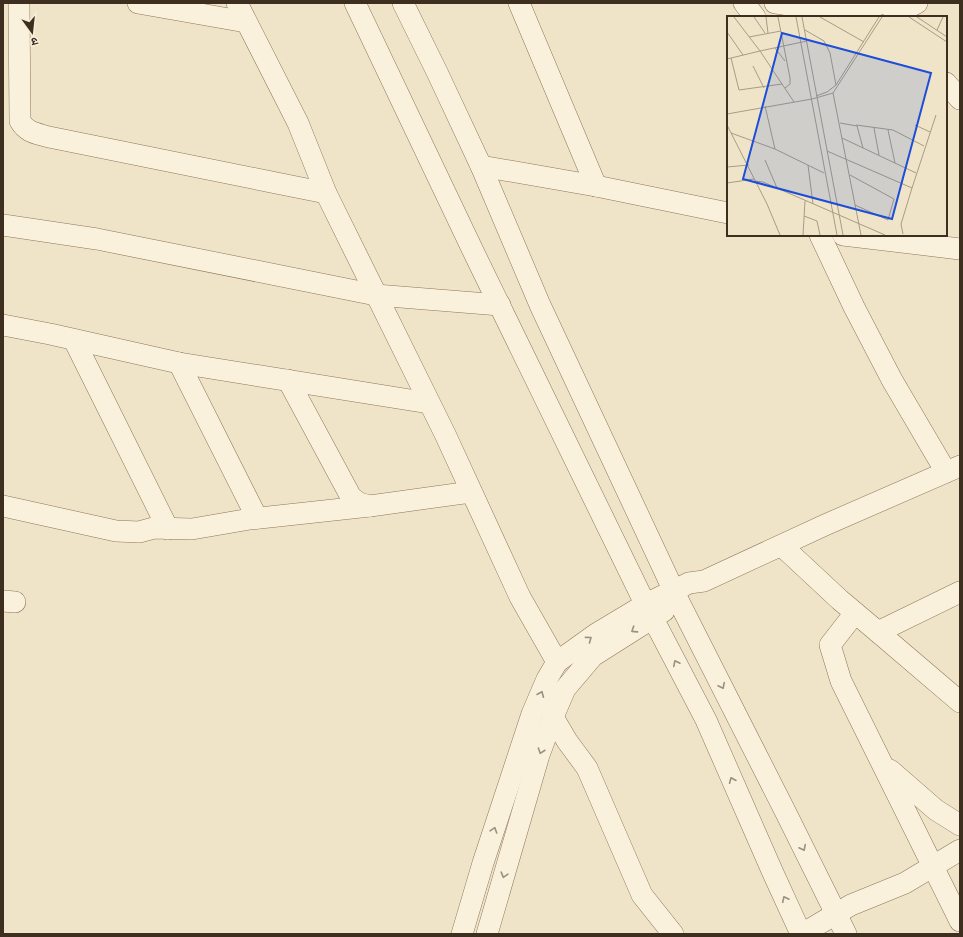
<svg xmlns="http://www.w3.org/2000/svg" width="963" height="937" viewBox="0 0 963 937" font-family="'Zilla Slab','Noto Sans Devanagari',serif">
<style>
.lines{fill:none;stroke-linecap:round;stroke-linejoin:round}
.minor-casing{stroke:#8d765c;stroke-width:22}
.minor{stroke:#faf1dc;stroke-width:21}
.oneway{stroke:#9c907e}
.inset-road{fill:none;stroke:#a89b85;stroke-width:1}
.view{fill:#1d4ed8;fill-opacity:0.15;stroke:#1d4ed8;stroke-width:2}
.inset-edge{fill:none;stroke:#3d2e20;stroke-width:2}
</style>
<rect width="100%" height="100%" fill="#f0e4c8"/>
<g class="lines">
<g class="minor-casing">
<g id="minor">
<path d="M19,3L20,121C27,133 36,133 49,137L326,193"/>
<polyline points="138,3 246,22"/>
<polyline points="237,3 298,123 326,193 445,434 520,597 557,662"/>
<polyline points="355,3 475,255 652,618 659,630 706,720 773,873 801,934"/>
<polyline points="403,3 437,72 481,166 540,305 679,602 786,813 846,934"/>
<polyline points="519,3 596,186"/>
<polyline points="744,3 755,17"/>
<polyline points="775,3 839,13 857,11 884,3"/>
<polyline points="894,15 917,3"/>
<polyline points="946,83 960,99"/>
<polyline points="481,166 596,186 728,213"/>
<polyline points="3,225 97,239 376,295 500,305"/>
<polyline points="820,235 854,307 892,380 946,472"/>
<polyline points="843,235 960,249"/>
<polyline points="3,325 50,334 179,363 429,403"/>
<polyline points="74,340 168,529"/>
<polyline points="179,363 257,518"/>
<polyline points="288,380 351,497 359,503 370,506 471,492"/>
<polyline points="3,506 116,531 139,532 154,528 192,529 250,519 370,506"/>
<polyline points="782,546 840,600 878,632 960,702"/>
<polyline points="3,601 15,602"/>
<polyline points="855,613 830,645 841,681 960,921"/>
<polyline points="878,632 960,592"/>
<polyline points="553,717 567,741 587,768 642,895 673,934"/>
<polyline points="890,770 936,810 960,825"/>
<polyline points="462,934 483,863 532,714 547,679 557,662 596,634 646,604 689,583 704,581 825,525 960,466"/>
<polyline points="487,934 539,755 553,717 565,689 593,656 664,611"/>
<polyline points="802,934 851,905 905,883 960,850"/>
</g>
</g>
<use href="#minor" class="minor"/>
</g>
<defs><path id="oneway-chevron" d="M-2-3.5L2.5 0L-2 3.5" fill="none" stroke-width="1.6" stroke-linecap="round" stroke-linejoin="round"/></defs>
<g class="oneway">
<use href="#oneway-chevron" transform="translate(634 630) rotate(147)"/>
<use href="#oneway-chevron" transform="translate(589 639) rotate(-36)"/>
<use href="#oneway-chevron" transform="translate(676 663) rotate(-117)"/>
<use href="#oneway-chevron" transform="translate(722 686) rotate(63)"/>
<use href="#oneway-chevron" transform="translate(541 694) rotate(-67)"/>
<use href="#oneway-chevron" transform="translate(541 751) rotate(109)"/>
<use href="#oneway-chevron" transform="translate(732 780) rotate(-113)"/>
<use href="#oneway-chevron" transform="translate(494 830) rotate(-72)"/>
<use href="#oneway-chevron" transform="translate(803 848) rotate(63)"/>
<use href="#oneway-chevron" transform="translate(504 875) rotate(106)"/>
<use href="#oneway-chevron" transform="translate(785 899) rotate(-116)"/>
</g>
<g transform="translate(727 16)">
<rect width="220" height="220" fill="#f0e4c8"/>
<path class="inset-road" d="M7,1L33,35L80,25M27,1L38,17M39,1L41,17M51,1L63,62V68L58,72M69,1L110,219M75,1L116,219M93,1L137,26M182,1L220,26M190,1L220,21M78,14L97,25L103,37L109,69M210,14L216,1M0,16L16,39M22,21L54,15M48,32L58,45M4,42L12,74L55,68M0,43L33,35L67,86M26,50L37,72M106,77L134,219M89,80L100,76L109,69L152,1M38,90L48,133M0,98L85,83L106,77L155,1M113,107L130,110L136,132M0,109L40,188L53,219M129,109L166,114L197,130M188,109L203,116M147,112L152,139M161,114L168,147M4,117L48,133L97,157M115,122L189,157M100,135L185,172L174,208L176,218M38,144L50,172M81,149L86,188M0,151L22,149M123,159L167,183L161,204L128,189M28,165L36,166L158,219M0,167L27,163M185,172L209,99M77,200L90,205L93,219M76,219L78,185"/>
<path class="view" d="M55,17L204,57L165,203L16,163Z"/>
<rect width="220" height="220" class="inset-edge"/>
</g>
<rect width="963" height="937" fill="none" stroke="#3d2e20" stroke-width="8"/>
<g transform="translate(32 32) rotate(165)" stroke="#f7eed8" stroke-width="3" paint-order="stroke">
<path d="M0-3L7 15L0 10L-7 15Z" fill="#3d2e20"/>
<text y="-6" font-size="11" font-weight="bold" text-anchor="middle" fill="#3d2e20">उ</text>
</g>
</svg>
